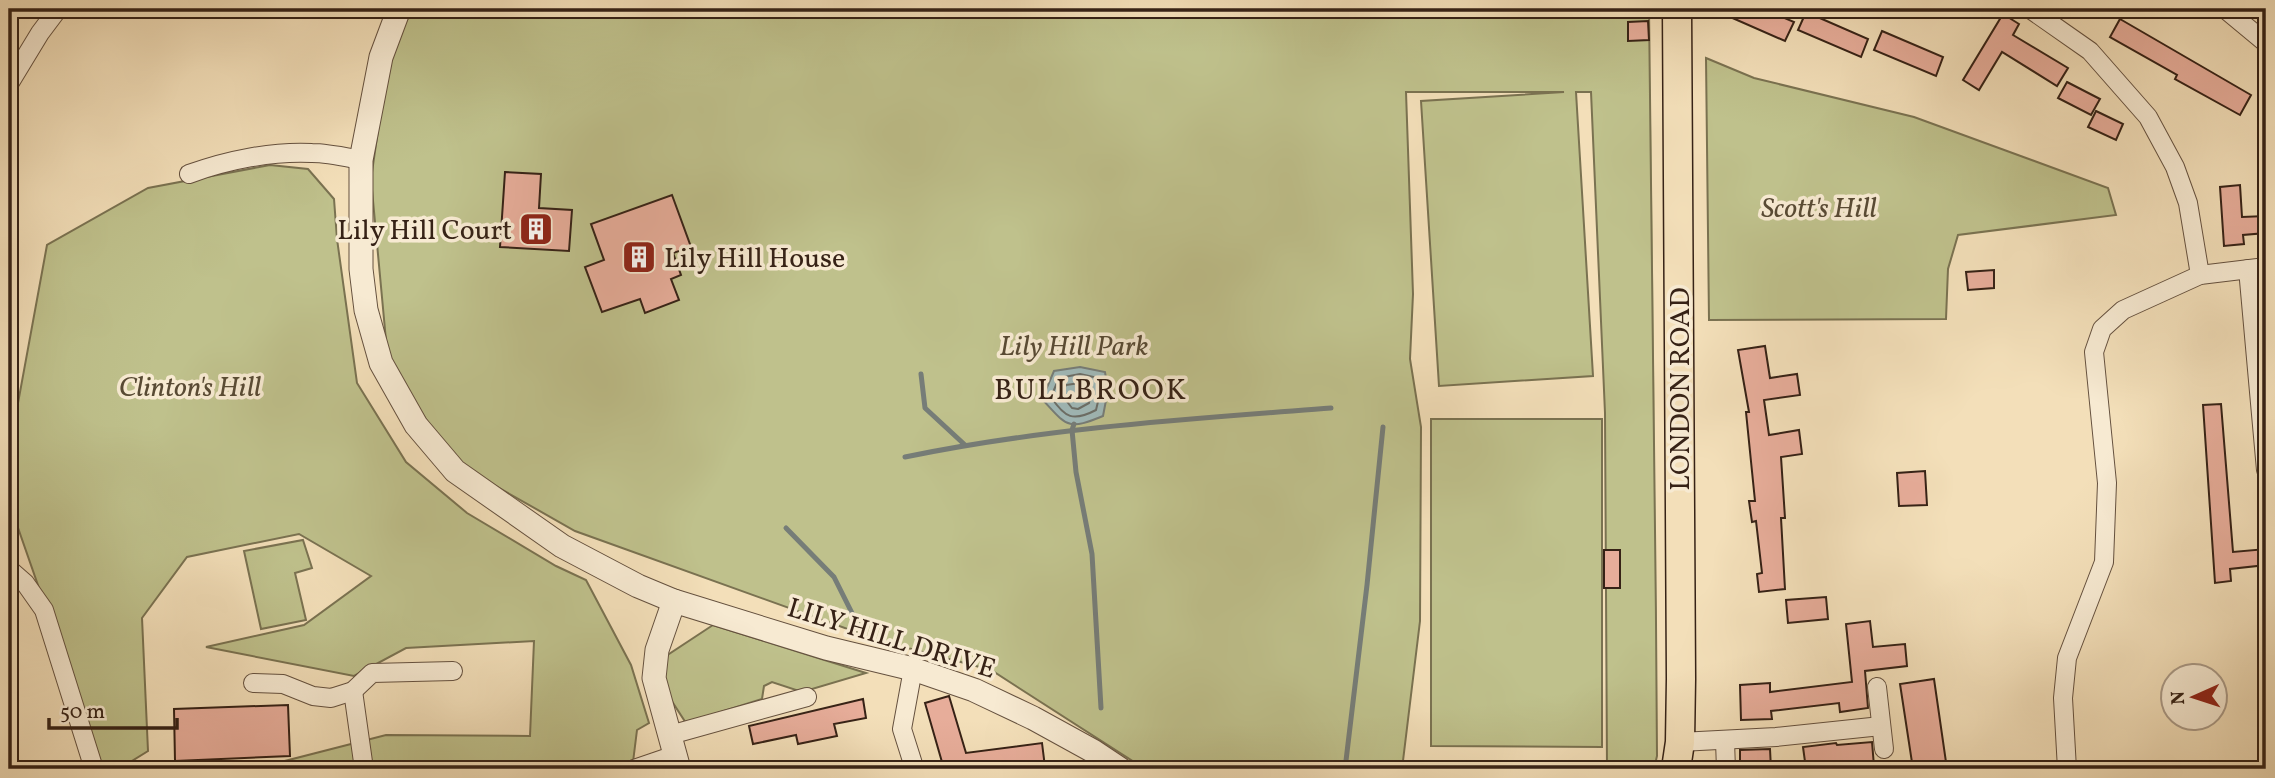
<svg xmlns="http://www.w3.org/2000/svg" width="2275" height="778" viewBox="0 0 2275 778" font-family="Vollkorn,serif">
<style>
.green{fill:#bfc18c;stroke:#7a7251;stroke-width:2}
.water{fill:#a0baba;stroke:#767d78;stroke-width:2}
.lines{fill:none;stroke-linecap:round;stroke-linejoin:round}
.shore{stroke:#6b6e68;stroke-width:2}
.stream{stroke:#767d78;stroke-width:5}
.building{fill:#e7ad9a;stroke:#362216;stroke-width:2}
.minor-casing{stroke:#65513f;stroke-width:20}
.tertiary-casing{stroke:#65513f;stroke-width:25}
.primary-casing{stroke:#362216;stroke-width:31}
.minor{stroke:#f7ead2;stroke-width:18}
.tertiary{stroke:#f7ead2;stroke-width:23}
.primary{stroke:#f3dfb9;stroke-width:28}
.labels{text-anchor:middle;stroke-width:7;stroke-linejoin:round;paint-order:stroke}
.park-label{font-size:28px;font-style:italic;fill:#584a34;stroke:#f7ead2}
.poi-label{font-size:28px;fill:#362216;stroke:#f7ead2;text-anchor:end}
.street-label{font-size:28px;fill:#362216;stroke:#f7ead2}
.neighbourhood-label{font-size:30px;letter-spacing:2px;fill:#362216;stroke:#f7ead2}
</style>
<rect width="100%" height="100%" fill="#f3dfb9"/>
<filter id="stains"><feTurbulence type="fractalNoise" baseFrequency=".00286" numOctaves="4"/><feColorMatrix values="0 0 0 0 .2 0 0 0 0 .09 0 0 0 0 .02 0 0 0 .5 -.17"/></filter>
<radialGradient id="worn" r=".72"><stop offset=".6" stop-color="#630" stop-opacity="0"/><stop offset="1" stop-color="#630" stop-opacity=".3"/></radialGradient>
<g class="green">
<path d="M412,9H1649C1654,258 1655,507 1657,756L1654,769H1607L1605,413L1591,92H1576L1593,376L1439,386L1421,101L1564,92H1406L1413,294L1410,359L1421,427L1420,621L1402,769H1145L991,670L881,641L575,531L455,463L388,362L371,179L388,60Z"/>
<polygon points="1706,58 1754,78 1914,117 2108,188 2116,215 1958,235 1948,269 1946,319 1709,320"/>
<polygon points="270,165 308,169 334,199 337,239 357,383 406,462 467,513 556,566 586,580 631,665 649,723 637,730 633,762 603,769 286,769 277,763 386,735 530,736 534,641 406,648 354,676 206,647 304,625 371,576 299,534 187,557 142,618 148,751 119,769 102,769 9,502 9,452 47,245 148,188"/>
<polygon points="1431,419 1602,419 1602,747 1431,746"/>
<polygon points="303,540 312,568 295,573 306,620 261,629 244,551"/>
<polygon points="713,625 866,673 802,692 772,682 764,686 762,699 686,723 664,689 657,662"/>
</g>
<path class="water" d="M1080,367L1105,372L1108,390L1103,416C1067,431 1067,426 1042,399L1054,371Z"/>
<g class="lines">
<g class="shore">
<path d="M1080,374L1098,378L1101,389L1096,410C1073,422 1065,418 1051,397L1059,378Z"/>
<polygon points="1080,383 1092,387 1089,403 1078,409 1072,408 1061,394 1066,385"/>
</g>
<g class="stream">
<polyline points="921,374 925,408 965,445"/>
<polyline points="1074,424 1072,430 1076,472 1092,554 1101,708"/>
<path d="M905,457C1045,428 1188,419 1331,408"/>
<polyline points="786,528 834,577 859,627"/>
<polyline points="1345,769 1367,585 1383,427"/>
</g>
</g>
<g class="building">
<polygon points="1712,9 1763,9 1794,22 1785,41"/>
<polygon points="1806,12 1868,39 1861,57 1798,30"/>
<polygon points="2003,14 2019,24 2013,35 2068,68 2057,86 2002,52 1979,90 1963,80"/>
<polygon points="2120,19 2251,95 2240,115 2175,79 2177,75 2110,37"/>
<polygon points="1648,21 1649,40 1628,41 1628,22"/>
<polygon points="1882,31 1943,57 1936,76 1874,50"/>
<polygon points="2067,82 2100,99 2091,115 2058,98"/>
<polygon points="2096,111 2123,124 2116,140 2088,127"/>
<polygon points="505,172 541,174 539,208 572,210 569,251 500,247"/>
<polygon points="2240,185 2242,217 2266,216 2266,233 2243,235 2244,244 2224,246 2220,187"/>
<polygon points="672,195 691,247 673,253 681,275 671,279 679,300 645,313 640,299 602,312 585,267 604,260 591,224"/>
<polygon points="1994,270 1994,288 1968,290 1966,272"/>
<polygon points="1765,346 1770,378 1797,374 1800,395 1764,400 1769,435 1799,430 1802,454 1781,457 1785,518 1781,518 1785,589 1759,592 1757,574 1762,573 1756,521 1752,522 1749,501 1755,501 1746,412 1749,412 1738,350"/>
<polygon points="2221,404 2233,552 2266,549 2266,565 2230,569 2231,581 2215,583 2203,405"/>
<polygon points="1925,471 1927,505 1899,506 1897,473"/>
<rect x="1604" y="550" width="16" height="38"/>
<polygon points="1826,597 1828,619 1788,623 1786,600"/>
<polygon points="1870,621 1873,647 1905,644 1907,666 1865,671 1868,708 1840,712 1839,703 1771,711 1772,719 1741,720 1740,685 1770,683 1770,692 1852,682 1846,624"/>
<polygon points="1934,679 1947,769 1913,769 1900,684"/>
<polygon points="949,696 966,753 1042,743 1045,767 979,769 978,762 954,769 944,769 925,703"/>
<polygon points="863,699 866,718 834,724 837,736 798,744 796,735 753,744 749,726"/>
<polygon points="288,705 290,756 175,761 174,709"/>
<polygon points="1872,742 1874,766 1806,769 1803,747 1836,743 1837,745"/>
<polygon points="1770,749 1771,769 1740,769 1740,750"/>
</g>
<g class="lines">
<g class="minor-casing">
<g id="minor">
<polyline points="2030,9 2090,51 2148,117 2175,167 2188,203 2200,275"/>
<polyline points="2225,9 2266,43"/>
<polyline points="9,84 40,33 58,9"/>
<path d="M189,174C227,160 272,151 312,153C328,153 345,157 361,160"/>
<polyline points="2248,269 2266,470"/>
<polyline points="9,569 25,583 44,610 94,769"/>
<polyline points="913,669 902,729 914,767"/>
<polyline points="253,683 283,684 313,696 331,698 353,691 372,673 453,671"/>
<polyline points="1877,687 1884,749"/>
<polyline points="353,691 364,769"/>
<polyline points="670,735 807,697"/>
<polyline points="1725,741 1726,769"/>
<polyline points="1680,742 1776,737 1881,726"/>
<polyline points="634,769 675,755"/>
<polyline points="2067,769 2063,698 2067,658 2104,562 2107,483 2094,352 2102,329 2123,310 2200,275 2266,267"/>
</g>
</g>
<g class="tertiary-casing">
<g id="tertiary">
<polyline points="399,9 381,57 361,160 361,269 366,310 381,363 416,425 455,471 562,546 638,586 674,601 826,648 913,669 974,690 1033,718 1093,751 1120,769"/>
<polyline points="674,601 657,650 654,678 679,769"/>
</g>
</g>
<g class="primary-casing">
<polyline id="primary" points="1676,769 1680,742 1681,679 1677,9"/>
</g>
<use href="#minor" class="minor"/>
<use href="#tertiary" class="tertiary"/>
<use href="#primary" class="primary"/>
</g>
<defs>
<g id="building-square" transform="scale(1.75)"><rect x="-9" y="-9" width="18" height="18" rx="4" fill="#8f2418" stroke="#f7ead2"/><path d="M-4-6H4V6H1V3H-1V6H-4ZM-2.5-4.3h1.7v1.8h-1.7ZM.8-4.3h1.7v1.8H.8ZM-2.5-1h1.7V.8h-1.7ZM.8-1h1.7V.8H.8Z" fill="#fff"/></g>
</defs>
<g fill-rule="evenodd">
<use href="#building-square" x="536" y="229"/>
<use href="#building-square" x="639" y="257"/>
</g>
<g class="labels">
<g class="park-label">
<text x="1819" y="217">Scott's Hill</text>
<text x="1074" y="355">Lily Hill Park</text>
<text x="190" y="396">Clinton's Hill</text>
</g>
<g class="poi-label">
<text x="512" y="239">Lily Hill Court</text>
<text x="664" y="267" text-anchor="start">Lily Hill House</text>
</g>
<g class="street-label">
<text transform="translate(1679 389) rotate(-90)" y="10">LONDON ROAD</text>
<text transform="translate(892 637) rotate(17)" y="10">LILY HILL DRIVE</text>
</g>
<g class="neighbourhood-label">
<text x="1091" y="399">BULLBROOK</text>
</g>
</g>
<rect width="2275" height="778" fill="none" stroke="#f3dfb9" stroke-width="35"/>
<rect x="10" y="10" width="2254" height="757" fill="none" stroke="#362216" stroke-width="3.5"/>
<rect x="18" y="18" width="2240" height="743" fill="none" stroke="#362216" stroke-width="2"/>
<g transform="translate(2194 697) rotate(267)"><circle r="33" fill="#f7ead2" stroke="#aa9a87" stroke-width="2"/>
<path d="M0-5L12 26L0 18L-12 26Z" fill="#8f2418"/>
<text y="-10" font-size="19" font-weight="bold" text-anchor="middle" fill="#362216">N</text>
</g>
<path d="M49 718v10h128v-10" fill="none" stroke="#362216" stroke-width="3.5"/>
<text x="60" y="718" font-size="21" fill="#362216" stroke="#f7ead2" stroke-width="5" paint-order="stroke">50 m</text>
<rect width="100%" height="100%" filter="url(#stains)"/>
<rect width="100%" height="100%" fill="url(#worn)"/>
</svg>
